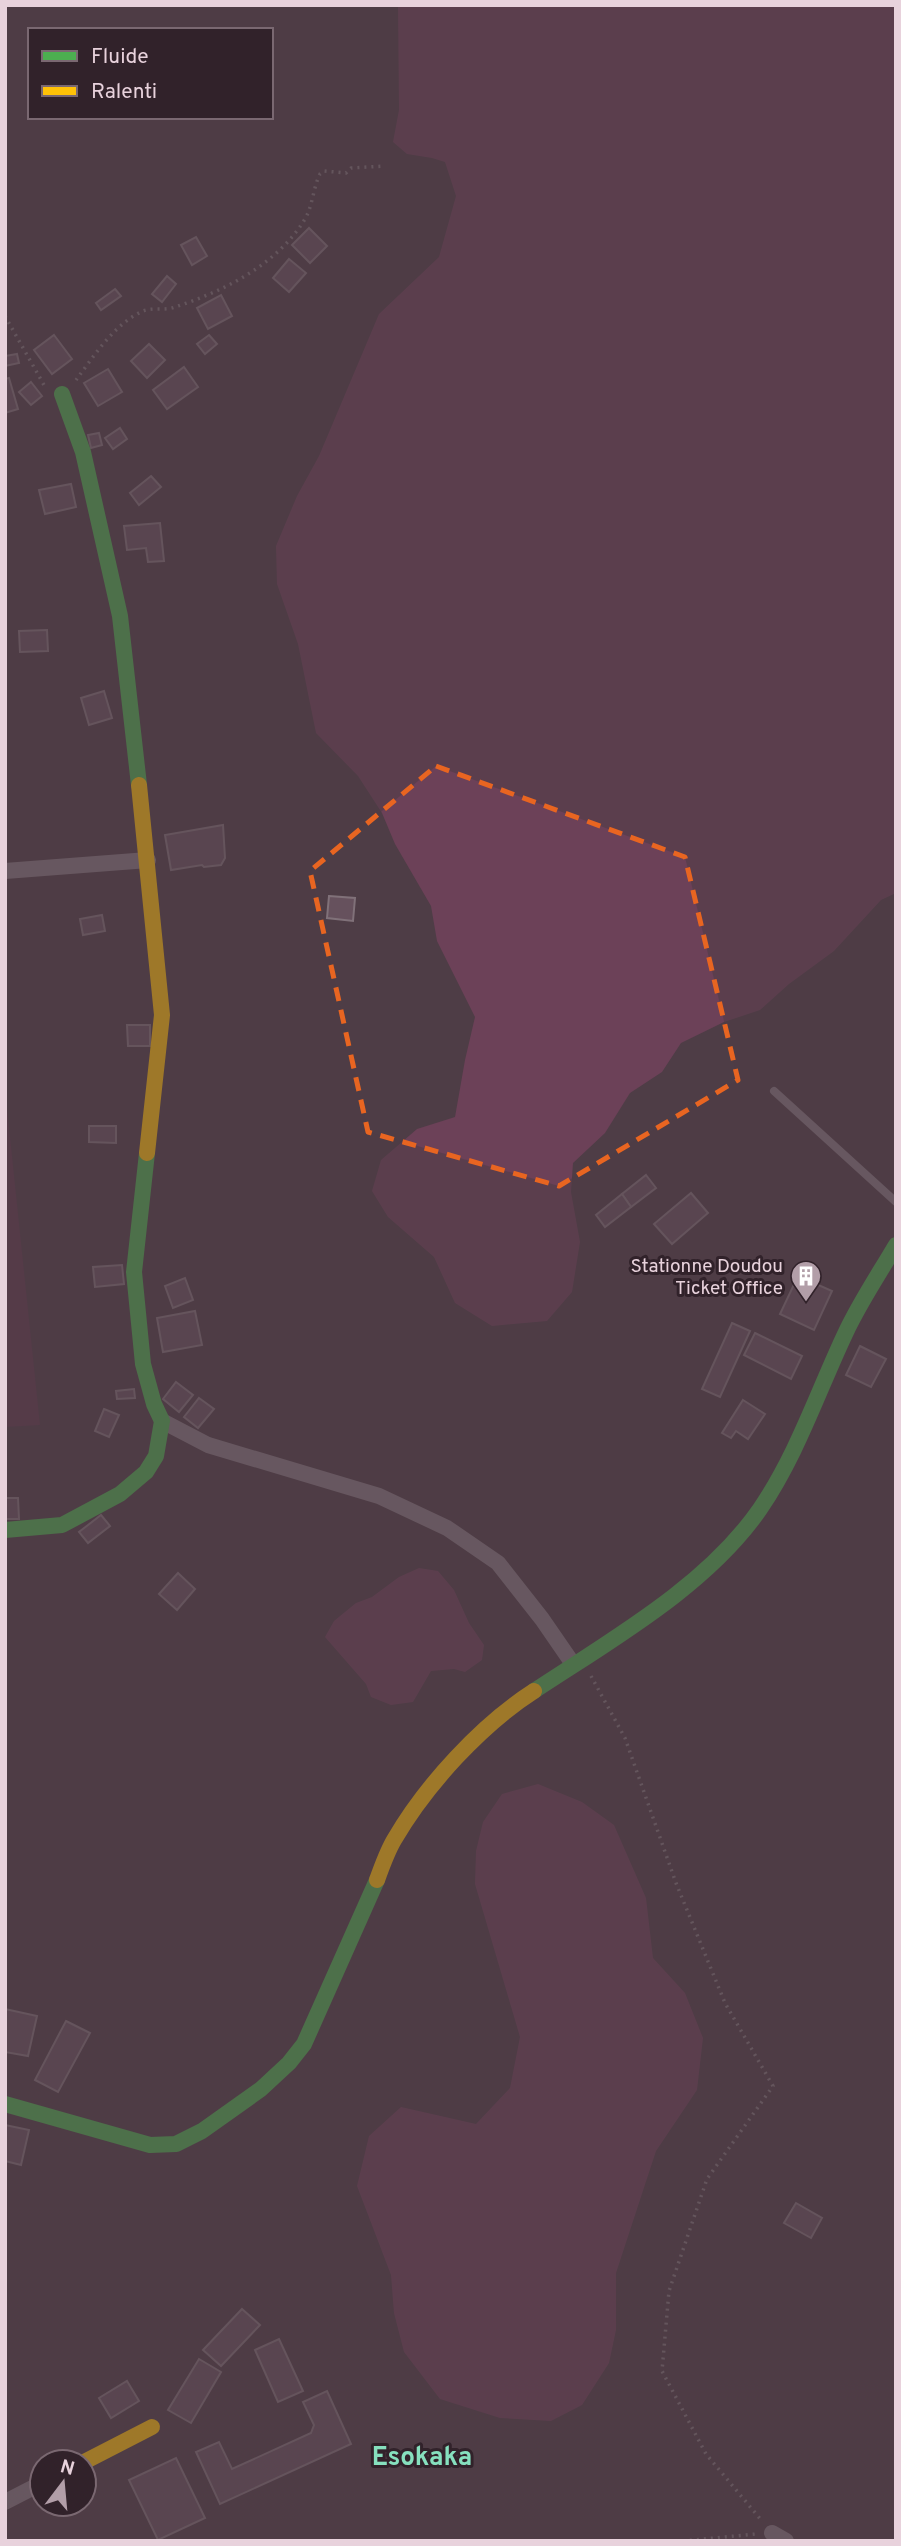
<svg xmlns="http://www.w3.org/2000/svg" width="901" height="2546" viewBox="0 0 901 2546" font-family="Overpass,sans-serif">
<style>
.built{fill:#5e3a4d}
.green{fill:#6c4158}
.building{fill:#66515d;stroke:#807179;stroke-width:2}
.lines{fill:none;stroke-linecap:round;stroke-linejoin:round}
.path{stroke:#7e7378;stroke-width:3.5;stroke-dasharray:2 5;stroke-linecap:butt}
.lane{stroke:#867980;stroke-width:8}
.street{stroke:#867980;stroke-width:16}
.fast{stroke:#4caf50;stroke-width:16}
.slow{stroke:#ffc107;stroke-width:16}
.marked{fill:none;stroke:#e86521;stroke-width:5;stroke-dasharray:14 9;stroke-linejoin:round}
.labels{text-anchor:middle;stroke-width:6;stroke-linejoin:round;paint-order:stroke}
.poi-label{font-size:19px;fill:#e8d2dc;stroke:#31222a;text-anchor:end}
.district-label{font-size:26px;font-weight:bold;fill:#86e0be;stroke:#31222a}
</style>
<rect width="100%" height="100%" fill="#4e3d46"/>
<polygon class="built" points="5,1089 40,1425 5,1427"/>
<g class="green">
<polygon points="398,5 896,5 896,893 881,900 834,951 789,984 760,1010 724,1022 681,1043 662,1072 630,1093 605,1133 573,1163 571,1192 580,1242 572,1292 547,1321 492,1326 455,1303 434,1257 388,1217 372,1191 381,1160 417,1129 455,1117 465,1060 475,1017 437,941 431,906 395,844 382,813 358,776 316,733 298,644 277,584 276,546 297,496 319,456 379,314 439,257 456,196 445,162 432,158 407,154 393,142 399,110"/>
<polygon points="419,1568 438,1571 454,1590 469,1623 484,1645 482,1660 465,1672 454,1669 431,1671 413,1702 391,1705 371,1697 366,1684 325,1637 334,1621 356,1603 372,1597 399,1577"/>
<polygon points="538,1784 582,1802 614,1825 646,1898 653,1958 685,1993 703,2038 697,2090 656,2151 616,2273 616,2330 609,2363 582,2405 551,2421 500,2418 440,2399 404,2352 394,2313 391,2275 357,2186 369,2136 401,2107 476,2124 510,2088 520,2037 475,1884 476,1851 483,1822 502,1794"/>
</g>
<g class="building">
<polygon points="309,228 327,246 310,263 292,245"/>
<polygon points="196,237 207,256 192,265 181,245"/>
<polygon points="289,259 306,273 289,292 273,278"/>
<polygon points="167,276 176,284 162,302 152,294"/>
<polygon points="115,289 121,296 101,310 96,303"/>
<polygon points="221,295 232,316 208,329 197,308"/>
<polygon points="54,335 72,359 52,374 34,350"/>
<polygon points="209,335 217,344 205,354 197,344"/>
<polygon points="149,344 165,360 147,378 131,361"/>
<polygon points="17,354 19,363 5,366 5,356"/>
<polygon points="184,367 198,387 167,409 153,390"/>
<polygon points="108,369 122,392 98,406 84,383"/>
<polygon points="9,378 18,409 5,413 5,379"/>
<polygon points="31,382 42,396 31,405 19,392"/>
<polygon points="120,428 127,439 113,449 105,438"/>
<polygon points="99,433 102,445 91,448 88,435"/>
<polygon points="151,476 161,487 139,505 130,493"/>
<polygon points="71,484 76,507 45,514 39,490"/>
<polygon points="160,523 164,561 148,562 146,548 127,550 124,526"/>
<polygon points="47,630 48,651 20,652 19,631"/>
<polygon points="104,691 112,718 89,725 81,698"/>
<polygon points="223,825 225,858 221,865 204,867 202,865 171,870 165,835"/>
<polygon points="329,896 355,898 353,921 327,918"/>
<polygon points="102,915 105,931 83,935 80,919"/>
<polygon points="127,1025 150,1025 150,1046 128,1046"/>
<polygon points="89,1126 116,1126 116,1143 89,1142"/>
<polygon points="646,1175 656,1188 631,1207 622,1194"/>
<polygon points="691,1193 708,1213 672,1244 654,1224"/>
<polygon points="622,1194 631,1207 605,1227 596,1215"/>
<polygon points="122,1265 124,1284 95,1287 93,1267"/>
<polygon points="798,1276 832,1291 814,1330 780,1314"/>
<polygon points="185,1278 193,1300 173,1308 165,1286"/>
<polygon points="195,1311 202,1345 163,1352 157,1318"/>
<polygon points="732,1323 750,1331 720,1397 702,1389"/>
<polygon points="755,1333 802,1356 791,1379 744,1355"/>
<polygon points="860,1346 886,1359 871,1387 846,1375"/>
<polygon points="176,1382 193,1395 179,1412 163,1399"/>
<polygon points="134,1389 135,1398 117,1399 116,1391"/>
<polygon points="199,1398 214,1409 198,1428 184,1417"/>
<polygon points="743,1400 765,1414 748,1439 736,1431 731,1438 722,1433"/>
<polygon points="104,1409 119,1415 109,1437 95,1431"/>
<polygon points="5,1498 18,1498 19,1519 5,1519"/>
<polygon points="101,1515 110,1526 88,1543 79,1532"/>
<polygon points="178,1573 195,1589 177,1610 159,1594"/>
<polygon points="5,2009 37,2016 28,2056 5,2052"/>
<polygon points="66,2021 90,2033 58,2092 35,2080"/>
<polygon points="5,2125 29,2130 21,2165 5,2161"/>
<polygon points="796,2203 822,2218 811,2238 784,2223"/>
<polygon points="242,2309 260,2325 221,2366 203,2350"/>
<polygon points="279,2339 303,2391 278,2402 255,2350"/>
<polygon points="199,2359 221,2372 191,2423 168,2410"/>
<polygon points="127,2381 139,2401 111,2418 99,2398"/>
<polygon points="327,2391 351,2444 220,2504 196,2452 219,2442 232,2469 311,2433 314,2425 303,2402"/>
<polygon points="176,2458 205,2518 158,2540 129,2480"/>
</g>
<g class="lines">
<g class="path">
<polyline points="5,316 44,385"/>
<path d="M76,380C94,356 114,324 143,311C153,307 165,311 175,307C224,291 277,265 305,219C313,205 313,188 320,174L324,171L346,173L351,168L385,166"/>
<polyline points="591,1676 625,1738 676,1883 725,2003 773,2086 707,2179 669,2291 662,2371 706,2454 762,2521"/>
<polyline points="683,2541 756,2534"/>
</g>
<polyline class="lane" points="774,1091 896,1202"/>
<g class="street">
<polyline points="5,871 148,860"/>
<polyline points="162,1421 208,1445 379,1496 447,1528 498,1563 542,1619 573,1664"/>
<polyline points="5,2502 42,2483"/>
<polyline points="772,2533 786,2541"/>
</g>
<g class="fast">
<polyline points="62,394 83,452 120,616 139,785"/>
<polyline points="5,1530 62,1525 120,1494 146,1472 156,1456 162,1421 154,1404 143,1364 134,1272 147,1153"/>
<path d="M534,1691C611,1640 707,1586 760,1509C797,1455 818,1391 846,1332C860,1302 879,1274 896,1245"/>
<polyline points="5,2104 150,2145 176,2144 202,2131 261,2089 289,2063 304,2044 377,1880"/>
</g>
<g class="slow">
<polyline points="139,785 162,1015 147,1153"/>
<path d="M377,1880C382,1866 387,1852 394,1840C426,1785 481,1725 534,1691"/>
<polyline points="84,2462 152,2427"/>
</g>
</g>
<path d="M0 0H901V2546H0ZM436,766L685,857L738,1080L559,1186L368,1132L310,871Z" fill="#4e3d46" fill-opacity=".55" fill-rule="evenodd"/>
<path class="marked" d="M436,766L685,857L738,1080L559,1186L368,1132L310,871Z"/>
<defs>
<g id="building-pin" transform="scale(1.575)"><path d="M0 17L-7.5 6A9.5 9.5 0 1 1 7.5 6Z" fill="#b29ea8" stroke="#31222a"/><path d="M-4-6H4V6H1V3H-1V6H-4ZM-2.5-4.3h1.7v1.8h-1.7ZM.8-4.3h1.7v1.8H.8ZM-2.5-1h1.7V.8h-1.7ZM.8-1h1.7V.8H.8Z" fill="#fff"/></g>
</defs>
<g fill-rule="evenodd">
<use href="#building-pin" x="806" y="1276"/>
</g>
<g class="labels">
<g class="poi-label">
<text x="783" y="1272">Stationne Doudou<tspan x="783" dy="22">Ticket Office</tspan></text>
</g>
<g class="district-label">
<text x="422" y="2465">Esokaka</text>
</g>
</g>
<rect width="901" height="2546" fill="none" stroke="#e8d2dc" stroke-width="14"/>
<rect x="28" y="28" width="245" height="91" fill="#31222a" stroke="#7a6871" stroke-width="2"/>
<rect x="42" y="51" width="35" height="10" fill="#4caf50" stroke="#7a6871" stroke-width="2"/>
<text x="91" y="63" font-size="21" fill="#e8d2dc">Fluide</text>
<rect x="42" y="86" width="35" height="10" fill="#ffc107" stroke="#7a6871" stroke-width="2"/>
<text x="91" y="98" font-size="21" fill="#e8d2dc">Ralenti</text>
<g transform="translate(63 2483) rotate(16)"><circle r="33" fill="#31222a" stroke="#7a6871" stroke-width="2"/>
<path d="M0-5L12 26L0 18L-12 26Z" fill="#b29ea8"/>
<text y="-10" font-size="19" font-weight="bold" text-anchor="middle" fill="#e8d2dc">N</text>
</g>
</svg>
